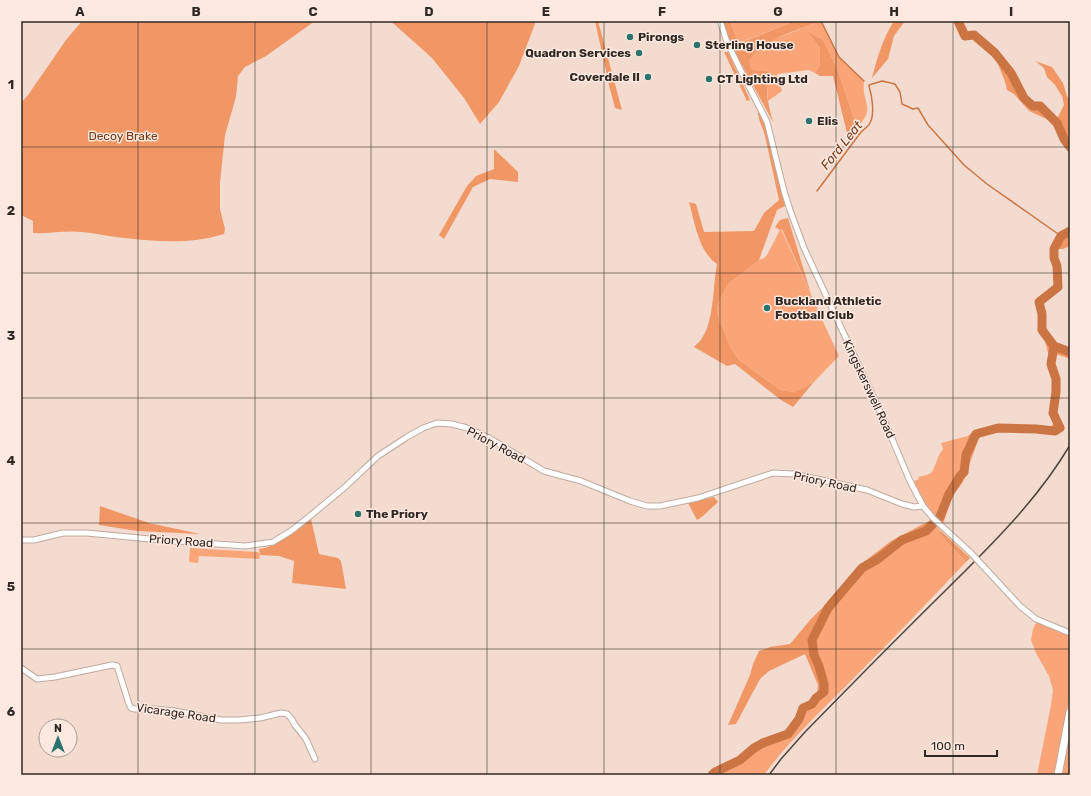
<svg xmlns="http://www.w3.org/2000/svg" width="1091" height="796" viewBox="0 0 1091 796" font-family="Rubik,sans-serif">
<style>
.green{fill:#faa578}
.forest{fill:#f19766}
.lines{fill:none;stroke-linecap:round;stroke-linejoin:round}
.stream{stroke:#cc7544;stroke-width:1.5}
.river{stroke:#cc7544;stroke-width:9}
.minor-casing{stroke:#c0a99e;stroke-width:7}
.highway-casing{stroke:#c0a99e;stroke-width:9}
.minor{stroke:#fff;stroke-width:5}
.highway{stroke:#fff;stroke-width:7}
.rail{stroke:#50453f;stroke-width:1.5}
.minor-bridge-casing{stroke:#c0a99e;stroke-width:7;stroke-linecap:butt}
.minor-bridge{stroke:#fff;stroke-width:5}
.grid{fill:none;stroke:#302823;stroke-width:1;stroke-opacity:0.55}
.poi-dot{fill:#2b746d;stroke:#fde9e0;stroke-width:1.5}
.labels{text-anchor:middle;stroke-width:3;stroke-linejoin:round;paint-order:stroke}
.poi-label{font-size:12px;font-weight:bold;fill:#302823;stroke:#fde9e0;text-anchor:start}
.park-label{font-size:12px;fill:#743a17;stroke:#fde9e0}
.street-label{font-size:12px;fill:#302823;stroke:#fde9e0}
.water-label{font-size:13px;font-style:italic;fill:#783e1c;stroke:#fde9e0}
.neatline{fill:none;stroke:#302823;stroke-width:1.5}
.grid-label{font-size:13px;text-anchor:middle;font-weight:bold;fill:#302823}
</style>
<rect width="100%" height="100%" fill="#f3dbcf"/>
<g class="green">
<polygon points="730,21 795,21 737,44"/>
<path d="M816,21H821L839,57L864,81C861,102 877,108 857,127L836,66L823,40L809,33L820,48V65L815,73L809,70L777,74L782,91L768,101L766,71H758L752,69L749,61L752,55L770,41L815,23Z"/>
<path d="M781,229C801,271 819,314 839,356L814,382L794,392L780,390L739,360L730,347L724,331L720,323L717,311L718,304L728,284L759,260L764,258L767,255L780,230Z"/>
<path d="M968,436L964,449L960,470L935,515C923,504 920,496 914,481L919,479L918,477C922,476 928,475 931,473C935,470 937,455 943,449L941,443Z"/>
<path d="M936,526L941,531L939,533L966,562C927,603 888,644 848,684C819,713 788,742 764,775H712L715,772L740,760L754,748L763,743L788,734L792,730L800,723L808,711L825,691L823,671L817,650V637L820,628L834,609L849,587L864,568L901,547L907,539L929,531Z"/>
<polygon points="190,548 258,552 260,555 259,559 199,556 198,563 189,562"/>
<polygon points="1037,621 1069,635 1070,636 1070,694 1056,775 1037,775 1051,705 1053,690 1049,676 1037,655 1031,640 1033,629"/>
<polygon points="1070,724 1070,775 1061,775"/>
</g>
<g class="forest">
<path d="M82,21H315L266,56L245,67L238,76L236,97L225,135L220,183V209L225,229L224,234C192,244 158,242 124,238C110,237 96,233 82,232C66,230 49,234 33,233V221L21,215V103L28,95L66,40Z"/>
<polygon points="389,21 536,21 519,66 499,102 480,124 464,98 432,58 394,24"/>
<polygon points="595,21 598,21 622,110 615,108 609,85"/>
<path d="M722,21H730L738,44L795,21H816L815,23C795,31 760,41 749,61L752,69L758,71H766L769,75C764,90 769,107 773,122L731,45Z"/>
<path d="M894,21H905L894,36L888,59L872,78C877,58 883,38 894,21Z"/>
<polygon points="808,32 823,40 836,66 857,127 848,137 833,76 820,76 815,73 820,65 820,48"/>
<polygon points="724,52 728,52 750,100 747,101"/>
<path d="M995,53L1011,73L1024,98L1033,106L1040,107L1051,116L1058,117L1064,105L1062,96L1055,85L1047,77L1044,68L1035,61L1052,67L1063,83L1067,96L1070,100V158L1066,144L1053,122L1029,111L1014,94L1007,90C1005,77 997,66 995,53Z"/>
<path d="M758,110C773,138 777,175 785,206L777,210L773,221L759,260L728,284L718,304L717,311L720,323L724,331L730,347L739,360L780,390L794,392L814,382L793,407L781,400L735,364L727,366L694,347C696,344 700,342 702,338C714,321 713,285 717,264C698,251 695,223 689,202L696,204L704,232L754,231L764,213L779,200L765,136C763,128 757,117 758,110Z"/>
<polygon points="494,149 518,172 518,182 490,179 473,187 444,239 439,235 467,186 476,176 494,169"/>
<polygon points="788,218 811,294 782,229 780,230 775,227 780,220"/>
<path d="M1067,231H1070V246L1063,249H1054C1055,237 1056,235 1067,231Z"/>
<polygon points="1042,330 1056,344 1070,349 1070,359 1056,354 1051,364"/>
<polygon points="1053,413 1063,429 1062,431 1057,433 1037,431 1002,431 984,434 979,438 963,482 954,494 949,505 943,524 937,520 935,515 960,470 964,449 968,436 975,430 1000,425 1051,427 1054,422"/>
<polygon points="714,497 718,502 717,503 703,516 697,520 688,503"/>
<polygon points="100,506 149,523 200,534 137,531 99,525"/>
<path d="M311,519L319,554L338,558L341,561L346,589L292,583L294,561L279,556L260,555L259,549C273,549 299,527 311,519Z"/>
<polygon points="931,520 936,526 929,531 907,539 901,547 864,568 849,587 834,609 820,627 817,637 817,650 823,671 826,685 825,691 808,711 800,723 792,730 799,719 803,708 817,693 818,685 805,654 769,671 760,679 736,724 728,725 750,675 753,664 759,651 770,647 790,644 811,619 824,606 848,578 865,561 891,541"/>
<polygon points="941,531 970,558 966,562 939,533"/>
</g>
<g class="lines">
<g class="stream">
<polyline points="821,21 839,57 864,81"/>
<polyline points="869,85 882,81 895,84 900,92 902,104 913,109 918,108 928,125 964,165 987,184 1061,236"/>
<path d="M817,191L861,132C863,130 868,127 870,123C875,114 872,96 869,86"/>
</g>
<g class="river">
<polyline points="958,21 965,36 974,35 995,53 1011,73 1024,98 1033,106 1040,106 1057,123 1064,139 1070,147"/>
<polyline points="1070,231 1061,236 1054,249 1054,258 1057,266 1058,287 1039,302 1042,314 1042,330 1054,346 1070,352"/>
<polyline points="712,775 715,772 740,760 754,748 763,743 788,734 799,719 803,708 812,704 816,698 824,692 824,684 819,666 814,655 812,640 828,608 862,568 878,559 902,540 926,531 940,517 949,494 960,476 964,472 966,455 976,434 998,428 1036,429 1055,431 1060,428 1053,413 1056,392 1056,379 1051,364 1054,346"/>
</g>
<g class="minor-casing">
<g id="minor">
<polyline points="720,21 727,42 741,71 767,122 784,191 790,210 804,248 885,422 909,479 923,506 933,518 970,552"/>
<polyline points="21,540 34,540 63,533 87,533 160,540 245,546 273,542 291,531 310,516 345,487 378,456 407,437 423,428 437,423 452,424 467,428 489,438 544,471 581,481 630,501 647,506 660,506 698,498 773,473 794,474 867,490 902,504 914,507 923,506"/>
<polyline points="983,566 1020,606 1036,619 1070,633"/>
<polyline points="21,668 37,679 55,677 112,665 117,666 129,704 131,708 135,709 154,709 175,711 221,720 239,720 260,718 281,713 287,714 291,718 295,725 306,739 315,759"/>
</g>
</g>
<g class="highway-casing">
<polyline id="highway" points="1058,775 1070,712"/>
</g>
<use href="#minor" class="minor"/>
<use href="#highway" class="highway"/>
<path class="rail" d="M769,775L781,759L805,732C851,685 897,638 944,592C990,546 1037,501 1070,445"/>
<g class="minor-bridge-casing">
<polyline id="minor-bridge" points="970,552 983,566"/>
</g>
<use href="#minor-bridge" class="minor-bridge"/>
</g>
<path class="grid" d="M138,21V775M255,21V775M371,21V775M487,21V775M604,21V775M720,21V775M836,21V775M953,21V775M21,147H1070M21,273H1070M21,398H1070M21,523H1070M21,649H1070"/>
<g class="poi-dot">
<circle cx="630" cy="37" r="4"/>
<circle cx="697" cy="45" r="4"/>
<circle cx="639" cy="53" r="4"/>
<circle cx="648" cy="77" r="4"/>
<circle cx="709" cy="79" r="4"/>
<circle cx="809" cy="121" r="4"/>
<circle cx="767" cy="308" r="4"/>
<circle cx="358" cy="514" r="4"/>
</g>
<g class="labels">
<g class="poi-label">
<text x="638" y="41">Pirongs</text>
<text x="705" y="49">Sterling House</text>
<text x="631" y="57" text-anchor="end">Quadron Services</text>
<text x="640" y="81" text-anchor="end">Coverdale II</text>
<text x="717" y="83">CT Lighting Ltd</text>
<text x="817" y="125">Elis</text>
<text x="775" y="305">Buckland Athletic<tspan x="775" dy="14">Football Club</tspan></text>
<text x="366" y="518">The Priory</text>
</g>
<g class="park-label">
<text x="123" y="140">Decoy Brake</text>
</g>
<g class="street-label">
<text transform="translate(869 389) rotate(65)" y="4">Kingskerswell Road</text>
<text transform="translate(496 445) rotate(28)" y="4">Priory Road</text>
<text transform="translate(825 482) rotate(12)" y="4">Priory Road</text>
<text transform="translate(181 541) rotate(4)" y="4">Priory Road</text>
<text transform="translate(176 713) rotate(8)" y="4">Vicarage Road</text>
</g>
<g class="water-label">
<text transform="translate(841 145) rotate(-51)" y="5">Ford Leat</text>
</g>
</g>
<rect width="1091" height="796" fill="none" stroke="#fde9e0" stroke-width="44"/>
<g transform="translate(58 738)"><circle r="19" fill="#fde9e0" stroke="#ab9c94"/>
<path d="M0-3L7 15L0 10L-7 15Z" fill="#2b746d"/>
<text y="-6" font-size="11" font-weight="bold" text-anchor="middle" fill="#302823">N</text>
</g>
<path d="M925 750v6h72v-6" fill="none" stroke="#302823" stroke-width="2"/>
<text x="931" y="750" font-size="12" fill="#302823" stroke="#fde9e0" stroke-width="3" paint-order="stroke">100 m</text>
<rect x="22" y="22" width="1047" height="752" class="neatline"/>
<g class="grid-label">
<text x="80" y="16">A</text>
<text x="196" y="16">B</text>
<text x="313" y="16">C</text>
<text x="429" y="16">D</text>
<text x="546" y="16">E</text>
<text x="662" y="16">F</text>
<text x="778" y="16">G</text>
<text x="894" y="16">H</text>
<text x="1011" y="16">I</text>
<text x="11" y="89">1</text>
<text x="11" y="215">2</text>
<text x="11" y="340">3</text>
<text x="11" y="465">4</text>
<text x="11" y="591">5</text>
<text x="11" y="716">6</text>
</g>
</svg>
